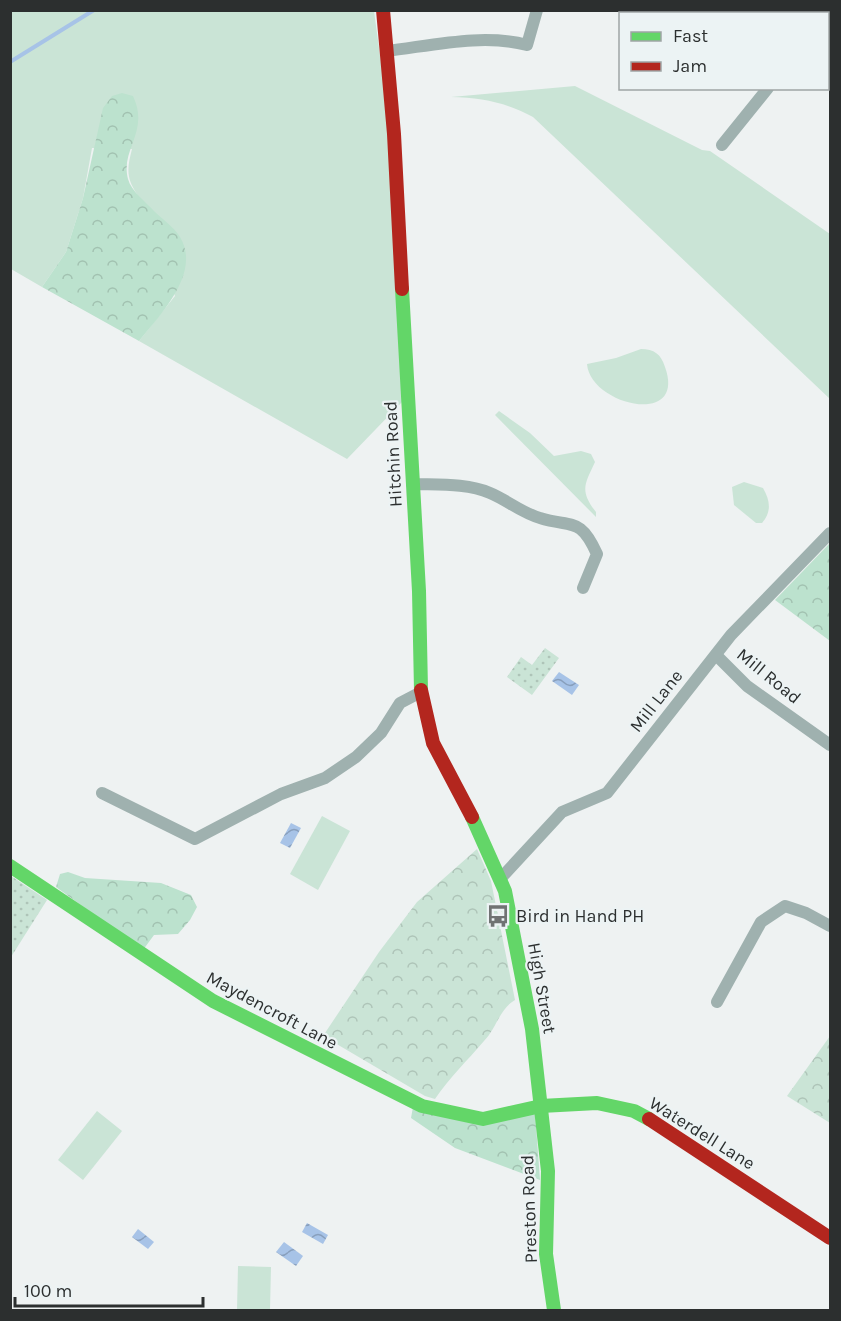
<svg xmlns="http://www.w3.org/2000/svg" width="841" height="1321" viewBox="0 0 841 1321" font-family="Karla,sans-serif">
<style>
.grass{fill:#cae4d6}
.forest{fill:url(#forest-crowns)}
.park{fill:url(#park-crowns)}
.garden{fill:url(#garden-dots)}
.water{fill:url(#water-waves)}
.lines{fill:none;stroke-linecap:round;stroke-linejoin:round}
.stream{stroke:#a7c3e7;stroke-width:4}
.street{stroke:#9fb1af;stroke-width:12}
.fast{stroke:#63d668;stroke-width:14}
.jam{stroke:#b3261e;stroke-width:14}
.labels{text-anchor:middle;stroke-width:4.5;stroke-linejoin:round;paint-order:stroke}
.street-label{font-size:18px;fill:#2c2f2f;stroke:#ecf3f4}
.poi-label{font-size:18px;fill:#2c2f2f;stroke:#ecf3f4;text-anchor:start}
</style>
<defs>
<pattern id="forest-crowns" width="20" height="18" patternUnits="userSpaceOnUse" patternTransform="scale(1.5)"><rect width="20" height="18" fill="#bce2ce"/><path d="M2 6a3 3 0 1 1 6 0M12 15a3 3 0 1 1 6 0" fill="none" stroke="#a2c2b1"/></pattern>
<pattern id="park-crowns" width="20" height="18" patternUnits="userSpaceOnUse" patternTransform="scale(1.5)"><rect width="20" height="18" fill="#cae4d6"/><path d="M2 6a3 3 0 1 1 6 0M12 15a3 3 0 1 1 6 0" fill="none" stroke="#aec4b8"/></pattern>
<pattern id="garden-dots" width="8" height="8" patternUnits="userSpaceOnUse" patternTransform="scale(1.5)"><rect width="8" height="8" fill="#cae4d6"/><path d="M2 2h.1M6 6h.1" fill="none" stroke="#aec4b8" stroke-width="1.8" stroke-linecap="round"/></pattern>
<pattern id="water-waves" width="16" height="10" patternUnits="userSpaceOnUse" patternTransform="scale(1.5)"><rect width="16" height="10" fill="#a7c3e7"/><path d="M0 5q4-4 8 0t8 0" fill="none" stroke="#889fbc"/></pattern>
</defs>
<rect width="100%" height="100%" fill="#eef2f2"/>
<g class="grass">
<path d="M10,11H374L390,129L403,401L347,459L139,341L175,296L137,194C126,178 127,168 132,149L92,148L83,198L66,252L42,287L11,269Z"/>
<path d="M575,86L702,150L710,151L830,234V399L533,117C505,102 482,98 451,97Z"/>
<path d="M641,349C654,349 661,354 665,367C687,428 590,405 587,364L616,358Z"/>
<path d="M499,411L530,433L554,456L581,451L591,454L595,462C585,484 579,490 596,512V517L495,415Z"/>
<path d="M744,482L763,488C770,500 772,512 762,523H756L734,505L732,487Z"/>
<polygon points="322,816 350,831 318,890 290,874"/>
<polygon points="97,1111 122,1131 83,1180 58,1160"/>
<polygon points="238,1266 271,1267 270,1310 237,1310"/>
</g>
<g class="forest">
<path d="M122,93L133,96C150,132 120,149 128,179C131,191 146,202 154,211C162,219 174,227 180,237C202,273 159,316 139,341L42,287L66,252L83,198L103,108L112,96Z"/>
<polygon points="830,543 830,641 775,600"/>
<polygon points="68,872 85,878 161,883 191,895 197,907 190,920 178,934 154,935 143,950 56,887 60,874"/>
<polygon points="413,1107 464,1121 535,1112 540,1180 455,1148 411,1118"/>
</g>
<g class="park">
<path d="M477,849L491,881L515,1000C500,1008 496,1029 484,1041C467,1061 450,1077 435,1099L425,1096L323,1036L379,952L417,902Z"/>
<polygon points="830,1036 830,1123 787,1096"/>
</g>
<g class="garden">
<polygon points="545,648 559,658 532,695 507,677 521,657 532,665"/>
<polygon points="11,876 47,900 11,957"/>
</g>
<g class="water">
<polygon points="559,672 579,685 572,695 552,681"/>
<polygon points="291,823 301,828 290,848 280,843"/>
<polygon points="307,1223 328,1235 323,1244 302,1232"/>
<polygon points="138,1229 154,1242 148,1249 132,1237"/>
<polygon points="284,1242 303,1256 296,1266 276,1252"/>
</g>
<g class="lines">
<polyline class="stream" points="10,62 94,10"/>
<g class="street">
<polyline points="828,16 830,12"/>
<path d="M386,51C430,46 483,33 527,45L537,10"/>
<polyline points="722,145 768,88"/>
<path d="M412,484C437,485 467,483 490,493C507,500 522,513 540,518C572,528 580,516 597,554L583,588"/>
<polyline points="716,655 747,686 830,745"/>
<polyline points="102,793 195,839 281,794 325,778 356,757 381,733 400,703 421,692"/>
<polyline points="501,878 562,812 607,793 731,635 830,533"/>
<polyline points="717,1002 761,922 785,906 806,913 830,926"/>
</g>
<g class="fast">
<polyline points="402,289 419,591 421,690"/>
<polyline points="472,817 505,891 532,1029 548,1171 546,1254 554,1310"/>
<polyline points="10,866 213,1001 422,1106 483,1119 541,1106 597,1103 634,1111 649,1119"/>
</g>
<g class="jam">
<polyline points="383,10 394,134 402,289"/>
<polyline points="421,690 433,743 472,817"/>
<polyline points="649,1119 830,1238"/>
</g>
</g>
<defs>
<g id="bus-bare" transform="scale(1.8)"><path d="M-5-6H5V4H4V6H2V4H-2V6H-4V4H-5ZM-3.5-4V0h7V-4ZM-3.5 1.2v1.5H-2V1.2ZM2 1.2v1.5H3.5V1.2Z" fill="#707373" stroke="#ecf3f4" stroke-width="2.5" paint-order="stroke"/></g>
</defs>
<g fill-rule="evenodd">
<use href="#bus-bare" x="498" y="916"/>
</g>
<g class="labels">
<g class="street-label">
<text transform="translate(393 454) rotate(-93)" y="6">Hitchin Road</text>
<text transform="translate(769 676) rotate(39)" y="6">Mill Road</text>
<text transform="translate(656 701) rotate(-52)" y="6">Mill Lane</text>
<text transform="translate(542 988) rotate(80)" y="6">High Street</text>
<text transform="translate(272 1010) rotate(28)" y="6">Maydencroft Lane</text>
<text transform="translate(702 1133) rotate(32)" y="6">Waterdell Lane</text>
<text transform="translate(529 1209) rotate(-92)" y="6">Preston Road</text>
</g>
<g class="poi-label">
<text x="516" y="922">Bird in Hand PH</text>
</g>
</g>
<rect width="841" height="1321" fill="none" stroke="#2c2f2f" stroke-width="24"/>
<rect x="619" y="12" width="210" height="78" fill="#ecf3f4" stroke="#9fa5a5" stroke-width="1.5"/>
<rect x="631" y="32" width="30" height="9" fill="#63d668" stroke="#9fa5a5" stroke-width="1.5"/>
<text x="673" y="42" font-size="18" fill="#2c2f2f">Fast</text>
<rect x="631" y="62" width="30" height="9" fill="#b3261e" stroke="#9fa5a5" stroke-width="1.5"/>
<text x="673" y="72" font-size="18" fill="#2c2f2f">Jam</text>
<path d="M15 1297v9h188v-9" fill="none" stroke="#2c2f2f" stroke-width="3"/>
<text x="24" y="1297" font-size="18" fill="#2c2f2f" stroke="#ecf3f4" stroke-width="4.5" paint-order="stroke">100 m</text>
</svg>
